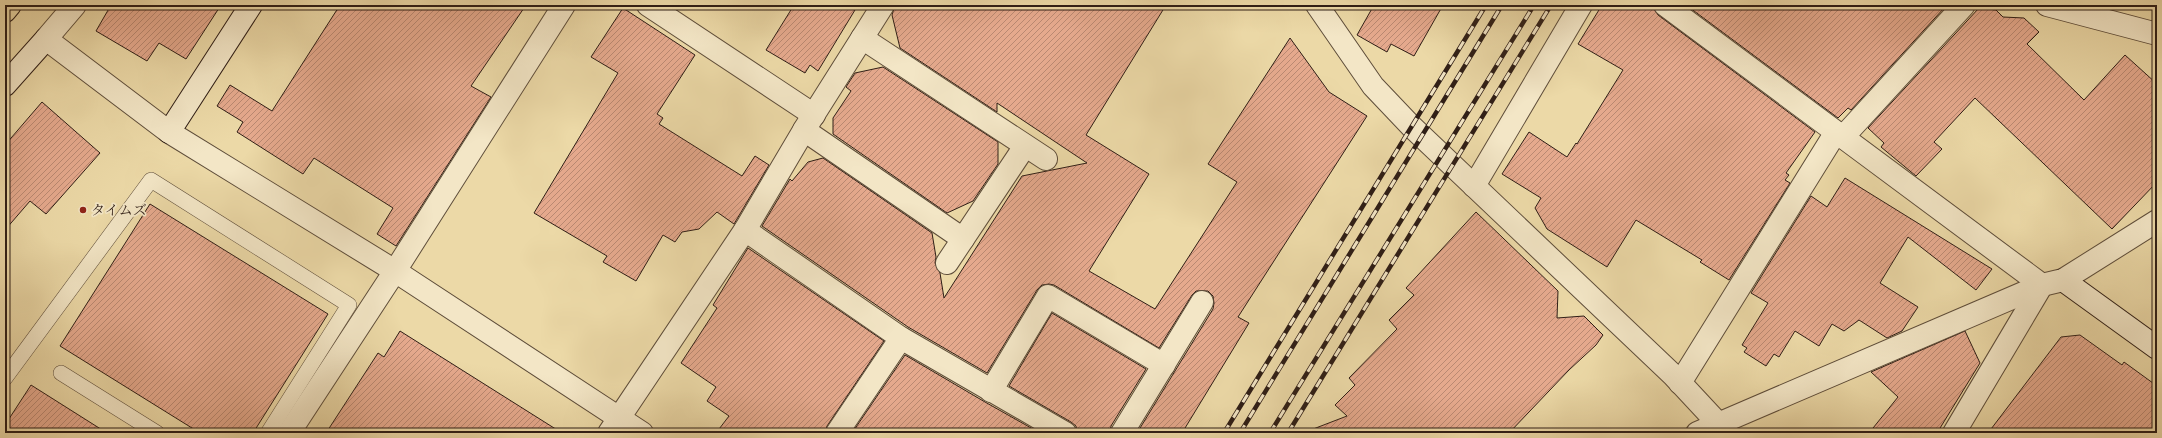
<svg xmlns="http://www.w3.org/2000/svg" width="2162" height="438" viewBox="0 0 2162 438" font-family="'Libre Bodoni','Noto Serif JP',serif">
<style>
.building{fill:url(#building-hatch);stroke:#2f1e16}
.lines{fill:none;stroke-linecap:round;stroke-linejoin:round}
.lane-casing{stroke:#5e4d3a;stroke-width:16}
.street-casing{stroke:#5e4d3a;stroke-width:24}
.secondary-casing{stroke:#2f1e16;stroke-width:24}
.highway-casing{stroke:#2f1e16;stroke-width:24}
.lane{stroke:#f3e6c6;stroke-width:15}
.street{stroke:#f3e6c6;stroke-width:22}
.secondary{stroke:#f3e6c6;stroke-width:22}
.highway{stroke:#ecd9a7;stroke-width:22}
.rail-casing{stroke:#2f1e16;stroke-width:4.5}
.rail{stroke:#f3e6c6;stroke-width:3;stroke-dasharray:9;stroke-linecap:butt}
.poi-dot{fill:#8f2418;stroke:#f3e6c6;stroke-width:1.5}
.labels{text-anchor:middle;stroke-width:3.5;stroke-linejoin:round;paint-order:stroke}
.poi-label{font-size:14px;fill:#2f1e16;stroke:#f3e6c6;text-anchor:start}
</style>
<defs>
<pattern id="building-hatch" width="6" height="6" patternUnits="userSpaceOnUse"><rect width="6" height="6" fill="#e5a98d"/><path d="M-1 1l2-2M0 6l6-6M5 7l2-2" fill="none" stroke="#ba8972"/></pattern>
</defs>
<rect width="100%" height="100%" fill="#ecd9a7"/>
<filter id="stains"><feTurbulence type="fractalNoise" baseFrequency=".005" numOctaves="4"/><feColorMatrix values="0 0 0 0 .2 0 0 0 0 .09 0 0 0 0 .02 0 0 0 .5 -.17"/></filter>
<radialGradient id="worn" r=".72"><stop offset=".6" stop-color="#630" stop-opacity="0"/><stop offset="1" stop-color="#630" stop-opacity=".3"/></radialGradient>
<g class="building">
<polygon points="111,5 221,5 186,59 159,43 147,61 96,31"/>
<polygon points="340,5 526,5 471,86 491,97 396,246 377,234 393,208 314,158 303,174 237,132 243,122 217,106 230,85 272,111"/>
<polygon points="794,5 858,5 818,71 810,65 805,73 766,50"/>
<polygon points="895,5 1166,5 1086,135 1149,174 1089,271 1155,309 1237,182 1208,164 1290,38 1329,92 1367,116 1238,317 1249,323 1182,433 1137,433 1213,309 1214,303 1213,296 1208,291 1196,291 1192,295 1159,348 1054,285 1049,284 1042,285 1037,290 987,373 908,327 762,226 790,179 792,181 808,162 823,158 932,233 936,257 935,263 940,273 944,298 1022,176 1087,163 997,103 997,112 900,48 892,15"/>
<polygon points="1374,5 1443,5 1414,56 1391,44 1387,52 1357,35"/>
<polygon points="1602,5 1653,5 1658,15 1815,132 1786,173 1789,175 1785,180 1790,183 1729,280 1700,262 1702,260 1636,220 1607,267 1547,229 1535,208 1541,198 1502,174 1529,132 1567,157 1576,143 1577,144 1623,70 1578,44"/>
<polygon points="1686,5 1943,5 1945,7 1851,110 1848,108 1838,118"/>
<polygon points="623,8 695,55 657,114 663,118 659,124 742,176 755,156 769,165 734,224 717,212 699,229 682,232 675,242 663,235 636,281 603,262 607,256 534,213 618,73 591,57"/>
<polygon points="1979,8 1996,10 2003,17 2024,18 2039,32 2027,44 2084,100 2125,55 2157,84 2157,182 2112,229 1975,98 1934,142 1942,149 1916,176 1881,147 1884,143 1868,128"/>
<polygon points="883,67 998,142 998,164 973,201 947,213 833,134 833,118 851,91 846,87 855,73"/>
<polygon points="42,102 100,153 46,214 30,201 5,230 5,145"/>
<polygon points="1845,178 1992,269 1976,290 1908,237 1880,283 1918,307 1902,331 1887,338 1859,320 1844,331 1832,324 1819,346 1795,331 1779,357 1774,354 1766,366 1744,352 1747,348 1742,345 1768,303 1751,293 1811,196 1827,207"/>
<polygon points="150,204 328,314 253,433 200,433 60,346"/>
<polygon points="1476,212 1558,291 1557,318 1584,316 1603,335 1596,345 1569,370 1509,433 1309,433 1308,431 1347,416 1335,405 1355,385 1349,378 1397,329 1389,320 1414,295 1406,288"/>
<polygon points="748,248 884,341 827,426 825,433 716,433 729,416 707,401 716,387 681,363 717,308 713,305"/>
<polygon points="1052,313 1146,369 1111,426 1110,433 1077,433 1076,426 1071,422 1009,386"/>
<polygon points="400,331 562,433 326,433 378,353 384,357"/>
<polygon points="1965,331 1980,363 1937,433 1869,433 1898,397 1871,372"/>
<polygon points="2080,335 2122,365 2124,362 2157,386 2157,433 1988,433 2061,337"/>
<polygon points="905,355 985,402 1040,433 852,433"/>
<polygon points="31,385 107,433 5,433 5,425"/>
</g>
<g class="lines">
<g class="lane-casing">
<g id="lane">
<polyline points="61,373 157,433"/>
<polyline points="5,378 151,180 349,305 268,433"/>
</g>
</g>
<g class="street-casing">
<g id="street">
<polyline points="75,5 46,39 169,132 395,271 642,433"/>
<polyline points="648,5 814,115"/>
<polyline points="1317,5 1373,86 1411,126 1673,375 1727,433"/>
<polyline points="1665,5 2042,285 1954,433"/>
<polyline points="2047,5 2157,34"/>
<polyline points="862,38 1046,159"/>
<polyline points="804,130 963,239"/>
<polyline points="1843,137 1964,5"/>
<polyline points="1474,186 1581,5"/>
<polyline points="745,230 901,338 1065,433"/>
<polyline points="947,263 1025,146"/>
<polyline points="1680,383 1836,132"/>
<polyline points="991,391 1048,296 1164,365"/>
<polyline points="289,433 395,271 564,5"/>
<polyline points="609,433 745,230 804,130 883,5"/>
<polyline points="837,433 901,338"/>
<polyline points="1122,433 1202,302"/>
<polyline points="1697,433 2042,285 2063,280 2157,221"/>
</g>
</g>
<g class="secondary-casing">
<g id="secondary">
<polyline points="5,85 46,39"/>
<polyline points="169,132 251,5"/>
<polyline points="2063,280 2157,348"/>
</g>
</g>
<g class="highway-casing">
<polyline id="highway" points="5,11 10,5"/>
</g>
<use href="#lane" class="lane"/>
<use href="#street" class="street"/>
<use href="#secondary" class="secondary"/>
<use href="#highway" class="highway"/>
<g class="rail-casing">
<g id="rail">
<polyline points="1224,433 1486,5"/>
<polyline points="1240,433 1502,5"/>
<polyline points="1270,433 1534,5"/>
<polyline points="1288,433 1551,5"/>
</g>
</g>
<use href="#rail" class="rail"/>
</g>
<circle class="poi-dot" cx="83" cy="210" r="4"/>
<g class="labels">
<g class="poi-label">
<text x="91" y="215">タイムズ</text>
</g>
</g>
<rect width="2162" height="438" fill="none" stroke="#ecd9a7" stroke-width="20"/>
<rect x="6" y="6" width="2150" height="426" fill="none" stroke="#2f1e16" stroke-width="2"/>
<rect x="10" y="10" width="2142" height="418" fill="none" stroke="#2f1e16"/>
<rect width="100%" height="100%" filter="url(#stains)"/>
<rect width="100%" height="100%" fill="url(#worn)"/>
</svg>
